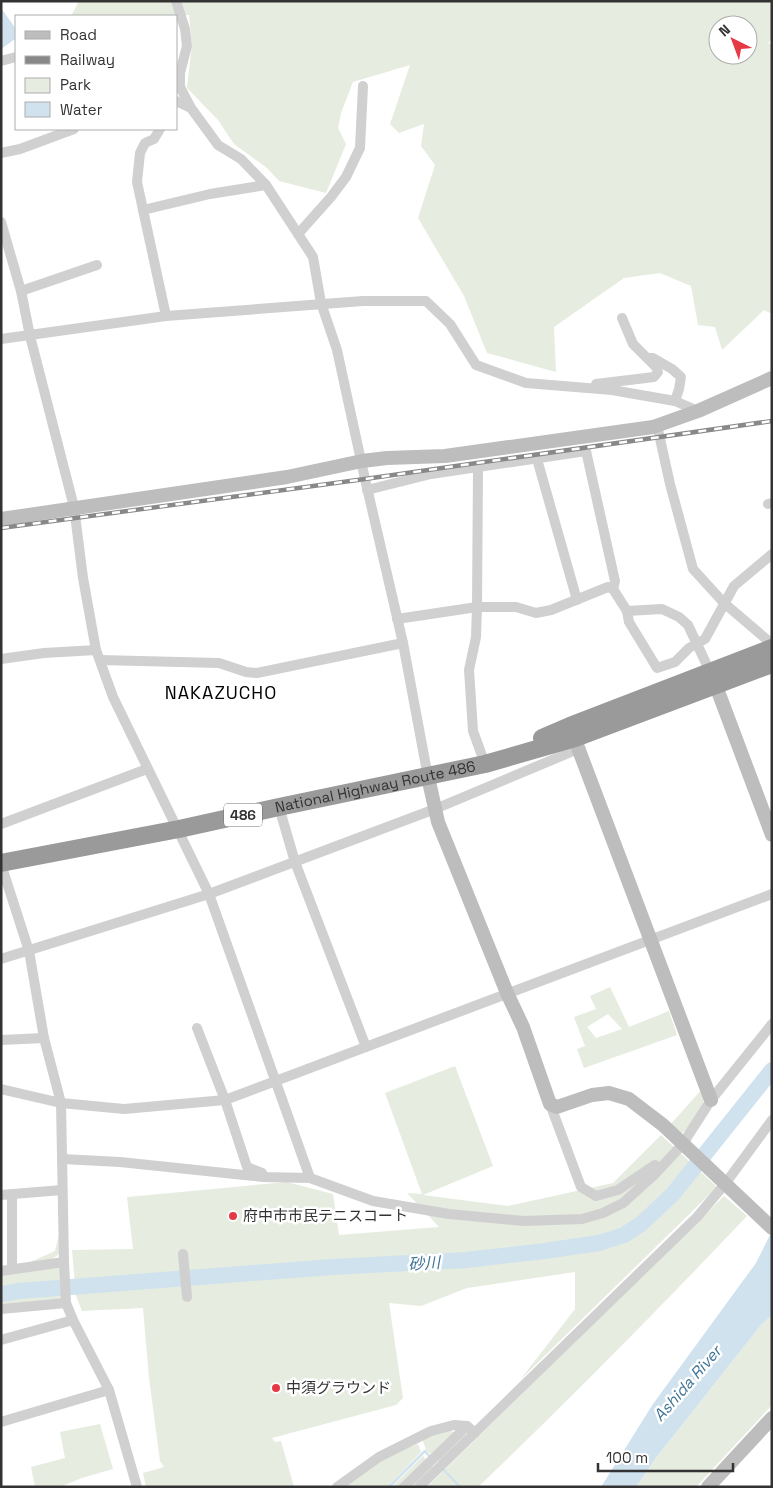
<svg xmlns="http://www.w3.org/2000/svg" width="773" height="1488" viewBox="0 0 773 1488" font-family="'Space Grotesk','Noto Sans JP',sans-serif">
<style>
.green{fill:#e6ecdf;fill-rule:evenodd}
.water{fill:#cfe2ee}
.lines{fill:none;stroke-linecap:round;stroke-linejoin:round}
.stream{stroke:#cfe2ee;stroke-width:2.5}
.river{stroke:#cfe2ee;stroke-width:16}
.street{stroke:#d0d0d0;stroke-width:10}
.secondary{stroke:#bdbdbd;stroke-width:14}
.highway{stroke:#9a9a9a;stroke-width:18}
.rail-casing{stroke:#888;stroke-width:4.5}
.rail{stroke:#fff;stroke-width:2.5;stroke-dasharray:8;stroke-linecap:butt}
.poi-dot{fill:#e63946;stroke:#fff;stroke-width:2}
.labels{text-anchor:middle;stroke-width:5;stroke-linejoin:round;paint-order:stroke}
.shield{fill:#fff;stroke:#707070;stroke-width:1}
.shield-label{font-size:14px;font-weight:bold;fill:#333}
.street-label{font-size:15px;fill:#333;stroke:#fff}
.poi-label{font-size:15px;fill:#333;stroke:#fff;text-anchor:start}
.water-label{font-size:16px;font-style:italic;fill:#3f7597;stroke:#fff}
.quarter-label{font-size:18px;letter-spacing:1px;fill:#000;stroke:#fff}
</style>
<rect width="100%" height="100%" fill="#fff"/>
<g class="green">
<path d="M79,1H772V39L768,43L772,45V314L764,310L722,350L715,327L698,325L691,286L660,273L624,278L554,327L556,372L487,353L464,296L418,218L435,165L421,146L424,124L399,133L390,124L410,65L353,82L341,113L338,128L346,144L326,193L279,181L267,168L234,144L218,120L187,88L192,45L189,15L71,16ZM718,25H748V55H718Z"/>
<path d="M610,987L629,1027L669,1011L677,1035L584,1068L577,1049L585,1046L574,1017L596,1009L590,996ZM608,1014L622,1029L596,1038L587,1027Z"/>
<polygon points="455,1066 493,1166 423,1195 508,1206 613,1183 661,1135 717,1187 520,1380 575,1309 575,1272 467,1288 421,1306 389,1303 403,1398 396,1405 272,1438 275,1442 281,1441 294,1487 146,1487 143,1473 164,1467 160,1461 149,1378 143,1308 82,1311 76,1296 72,1250 133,1249 127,1197 287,1182 333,1194 339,1235 439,1227 407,1193 422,1194 385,1093"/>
<path d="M703,1088C709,1101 694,1126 682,1133L670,1125Z"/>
<path d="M724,1196L747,1216C660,1308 570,1399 478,1487H427Z"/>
<path d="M59,1235L61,1252C52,1262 41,1262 28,1263L55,1251Z"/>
<polygon points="60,1266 62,1299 1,1304 1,1273"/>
<polygon points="772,1315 772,1405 696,1487 636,1487 655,1459 761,1325"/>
<polygon points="100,1424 113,1469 82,1478 60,1487 35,1487 31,1467 65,1458 60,1432"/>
<polygon points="447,1430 465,1435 464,1440 440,1462 426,1450 422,1438"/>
<polygon points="418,1444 421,1452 387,1487 341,1487 382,1457"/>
<polygon points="423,1456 433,1467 413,1487 392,1487"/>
</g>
<g class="water">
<polygon points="1,8 16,29 15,39 1,49"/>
<polygon points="772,1231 772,1315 761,1325 655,1459 636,1487 601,1487 653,1404 756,1263"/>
</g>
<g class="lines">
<g class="stream">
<polyline points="443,1469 460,1487"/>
<polyline points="389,1487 425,1451 430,1457"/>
</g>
<polyline class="river" points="1,1294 19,1291 332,1267 466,1260 545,1251 599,1243 624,1235 641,1224 673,1194 772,1070"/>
<g class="street">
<polyline points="176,1 185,29 187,46 180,73 180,87 191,108"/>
<polyline points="1,61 16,57"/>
<polyline points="176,101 191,108 218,145 241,159 266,185 313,257 321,303 337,350 365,479 403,643 428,777"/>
<polyline points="160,129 154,139 145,143 140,153 137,182 166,316"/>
<polyline points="1,153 20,149 74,129"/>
<polyline points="143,210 210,194 266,185"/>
<polyline points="1,222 21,291 30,336 74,507 83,578 96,650 113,697 209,894 310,1178"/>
<polyline points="298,234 331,197 346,177 360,148 363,86"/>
<polyline points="21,291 97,265"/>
<polyline points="1,339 166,316 363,301 426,301 450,324 476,365 526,383 612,390 675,401 698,411"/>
<polyline points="649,358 653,358 672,369 681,377 679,389 675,401"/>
<polyline points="596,384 654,377 658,372 656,367 633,344 622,318"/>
<polyline points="657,425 670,484 693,569 724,603 772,644"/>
<polyline points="537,459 577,600"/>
<polyline points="478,468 477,607 476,637 469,670 473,731 485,764"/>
<polyline points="367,490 431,474 586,451 615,581 613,589"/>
<polyline points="768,504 772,503"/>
<polyline points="627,611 629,622 657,668 675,662 689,648 705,639 734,586 772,554"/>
<polyline points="397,619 477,607 516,607 536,613 551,610 608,587 613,589 627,611 662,609 679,617 688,625 712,676"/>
<polyline points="1,659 44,653 96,650"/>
<polyline points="100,660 219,663 246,672 257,673 403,643"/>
<polyline points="279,807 295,862 366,1047"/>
<polyline points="1,824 147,769"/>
<polyline points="1,864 29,951 44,1038 61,1103 64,1262 66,1303 73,1320 109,1390 137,1487"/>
<polyline points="1,959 209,894 435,809 571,752 575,739"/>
<polyline points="197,1028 225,1100 247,1167 262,1173"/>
<polyline points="1,1040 44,1038"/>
<polyline points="1,1089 61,1103 124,1109 225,1100 772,894"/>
<polyline points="550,1104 581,1187 596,1196 618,1190 655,1165"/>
<polyline points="62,1159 120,1162 263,1177 310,1178 373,1201 449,1214 524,1221 582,1219 603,1213 623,1203 654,1175 682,1145 711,1100 772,1024"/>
<polyline points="1,1195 62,1190"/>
<polyline points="183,1254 187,1297"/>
<polyline points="12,1269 12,1194"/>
<polyline points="1,1271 64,1262"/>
<polyline points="1,1309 66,1303"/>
<polyline points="1,1340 73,1320"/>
<polyline points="1,1422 109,1390"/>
<polyline points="337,1487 379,1457 431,1431 454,1425 467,1426 475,1433"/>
<polyline points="404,1487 467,1426"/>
<polyline points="419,1487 697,1217 725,1184 772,1120"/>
</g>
<g class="secondary">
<polyline points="1,519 287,477 362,461 387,458 445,456 653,427 698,411 772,378"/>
<polyline points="716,686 772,835"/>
<polyline points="571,729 711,1100"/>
<polyline points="428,777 438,822 507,993 523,1027 550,1104 557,1107 592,1095 609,1093 629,1099 663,1125 772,1228"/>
<polyline points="708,1487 772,1418"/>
</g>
<g class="highway">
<polyline points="542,738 570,726 772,648"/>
<path id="s1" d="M1,863L179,829L279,807L485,764L575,738L772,664"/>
</g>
<g class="rail-casing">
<polyline id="rail" points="1,528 365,479 772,421"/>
</g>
<use href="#rail" class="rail"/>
</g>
<g class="poi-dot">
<circle cx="233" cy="1216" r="5"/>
<circle cx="276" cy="1388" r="5"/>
</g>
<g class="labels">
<rect class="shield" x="224" y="803.5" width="38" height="23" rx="4"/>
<g class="shield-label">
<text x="243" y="820">486</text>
</g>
<g class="street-label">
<text dy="5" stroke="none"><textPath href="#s1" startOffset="382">National Highway Route 486</textPath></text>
</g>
<g class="poi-label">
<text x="243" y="1221">府中市市民テニスコート</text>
<text x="286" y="1393">中須グラウンド</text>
</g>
<g class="water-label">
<text transform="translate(424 1263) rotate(-4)" y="6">砂川</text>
<text transform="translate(687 1383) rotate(-49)" y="6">Ashida River</text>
</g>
<g class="quarter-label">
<text x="221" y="699">NAKAZUCHO</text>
</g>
</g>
<rect width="773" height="1488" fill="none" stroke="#333333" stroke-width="5"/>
<rect x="15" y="15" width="162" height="115" fill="#ffffff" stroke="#adadad"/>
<rect x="25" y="31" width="25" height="8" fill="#bdbdbd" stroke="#adadad"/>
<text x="60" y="40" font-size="15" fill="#333333">Road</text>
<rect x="25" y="56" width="25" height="8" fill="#888888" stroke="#adadad"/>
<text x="60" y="65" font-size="15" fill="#333333">Railway</text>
<rect x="25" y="78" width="25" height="15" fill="#e6ecdf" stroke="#adadad"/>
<text x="60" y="90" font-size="15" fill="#333333">Park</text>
<rect x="25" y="102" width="25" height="15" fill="#cfe2ee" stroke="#adadad"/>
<text x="60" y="115" font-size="15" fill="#333333">Water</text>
<g transform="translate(733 40) rotate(318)"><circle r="24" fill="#ffffff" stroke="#adadad"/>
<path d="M0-4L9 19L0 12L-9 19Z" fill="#e63946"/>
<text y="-8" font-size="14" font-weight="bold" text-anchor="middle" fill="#333333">N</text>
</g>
<path d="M598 1463v8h135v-8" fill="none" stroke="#333333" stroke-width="2.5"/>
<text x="606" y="1463" font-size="15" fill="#333333" stroke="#ffffff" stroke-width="4" paint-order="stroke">100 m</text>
</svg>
